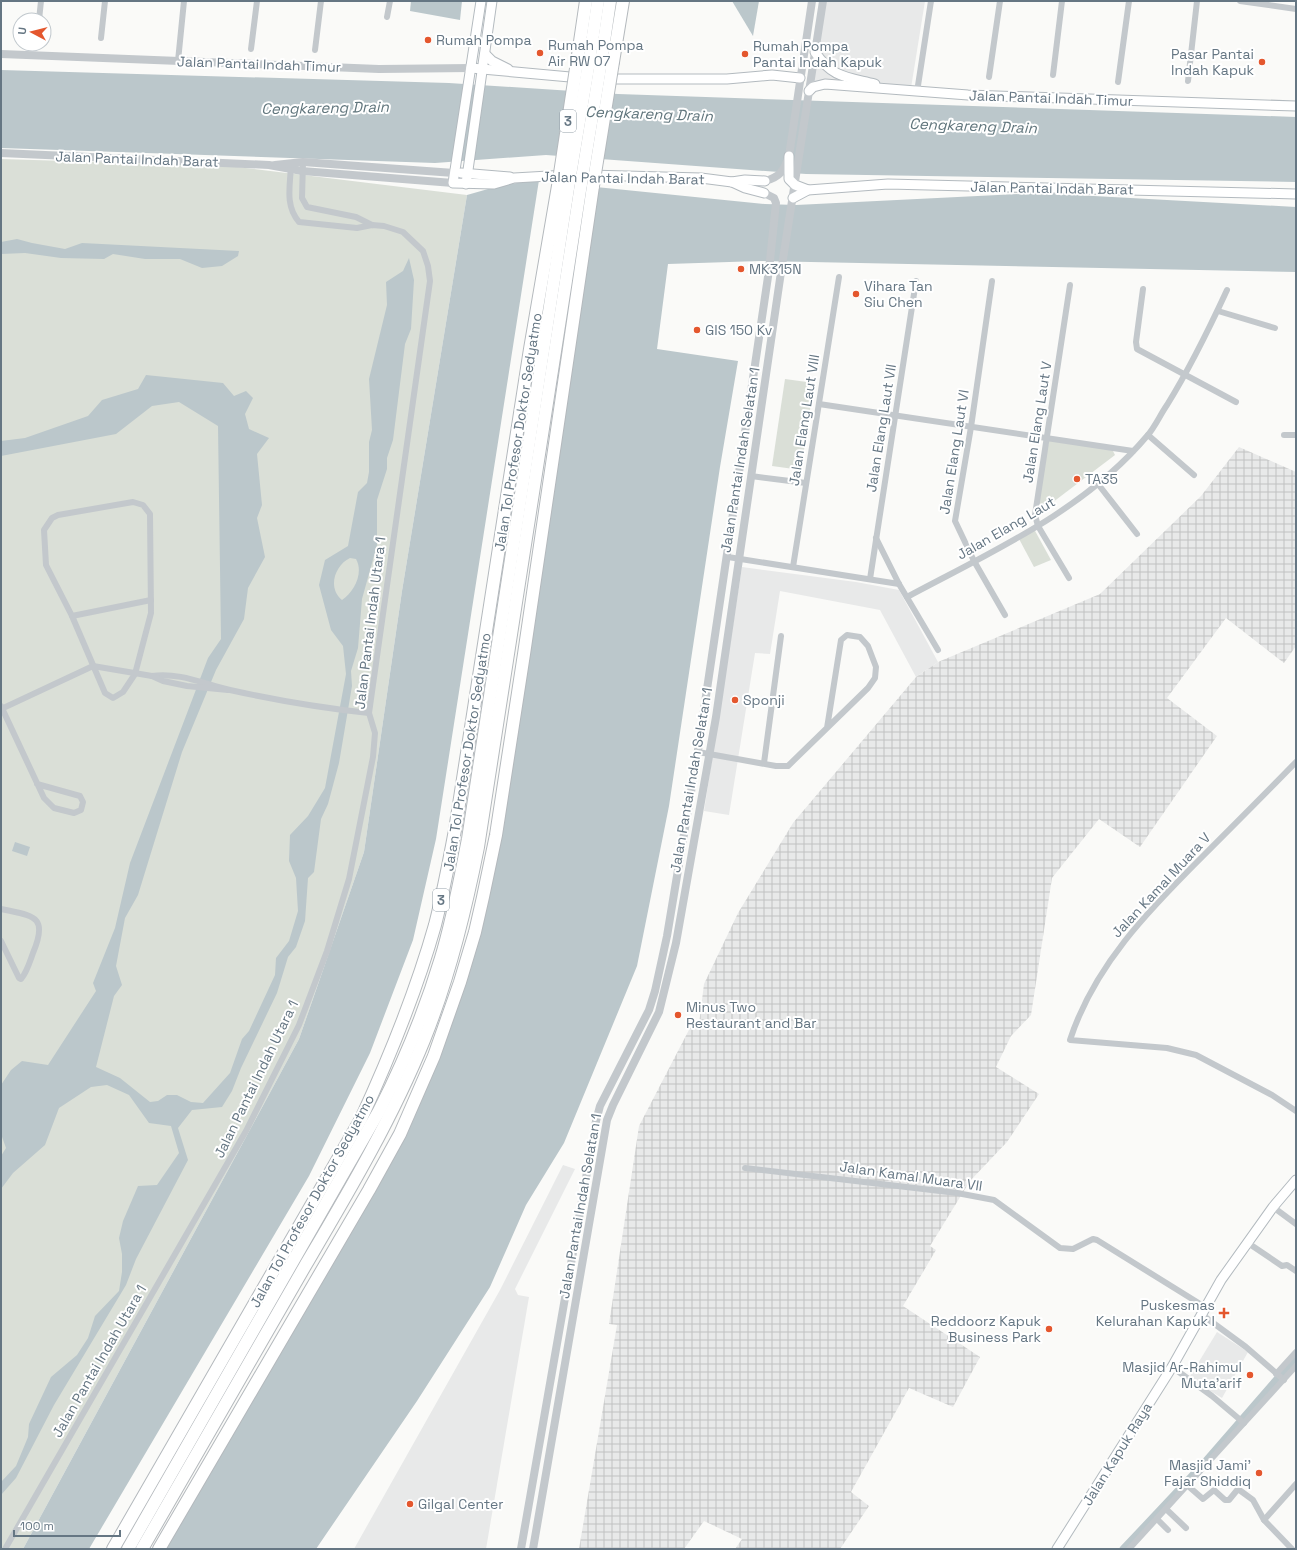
<svg xmlns="http://www.w3.org/2000/svg" width="1297" height="1550" viewBox="0 0 1297 1550" font-family="'Space Grotesk',sans-serif">
<style>
.built{fill:#e8e9e9}
.industrial{fill:url(#industrial-grid)}
.green{fill:#dadfd7}
.water{fill:#bbc7cb;fill-rule:evenodd}
.lines{fill:none;stroke-linecap:round;stroke-linejoin:round}
.canal{stroke:#bbc7cb;stroke-width:7}
.secondary-casing{stroke:#b3babf;stroke-width:11}
.motorway-casing{stroke:#b4b9bd;stroke-width:14}
.minor{stroke:#c3c8cc;stroke-width:6}
.tertiary{stroke:#c3c8cc;stroke-width:8}
.secondary{stroke:#fff;stroke-width:9}
.motorway{stroke:#fff;stroke-width:12}
.motorway-bridge-casing{stroke:#b4b9bd;stroke-width:14;stroke-linecap:butt}
.motorway-bridge{stroke:#fff;stroke-width:12}
.poi-dot{fill:#e4572e;stroke:#fff;stroke-width:1.5}
.labels{text-anchor:middle;stroke-width:4;stroke-linejoin:round;paint-order:stroke}
.shield{fill:#fff;stroke:#939fa8;stroke-width:1}
.shield-label{font-size:13px;font-weight:bold;fill:#657683}
.poi-label{font-size:14px;fill:#657683;stroke:#fff;text-anchor:start}
.street-label{font-size:14px;fill:#657683;stroke:#fff}
.water-label{font-size:15px;font-style:italic;fill:#60757c;stroke:#fff}
</style>
<defs>
<pattern id="industrial-grid" width="8" height="8" patternUnits="userSpaceOnUse"><rect width="8" height="8" fill="#e8e9e9"/><path d="M0 4h8M4 0v8" fill="none" stroke="#c0c1c2"/></pattern>
</defs>
<rect width="100%" height="100%" fill="#fafaf8"/>
<g class="built">
<polygon points="822,1 925,1 911,88 809,90"/>
<polygon points="742,567 856,582 899,590 938,662 916,677 880,610 780,591 770,654 755,653 729,815 704,811"/>
<polygon points="563,1165 575,1169 515,1289 518,1295 529,1297 486,1549 354,1549 500,1290"/>
<polygon points="1217,1332 1248,1352 1222,1398 1189,1378"/>
</g>
<polygon class="industrial" points="1239,447 1296,472 1296,646 1284,663 1226,618 1167,698 1217,736 1140,847 1099,819 1052,878 1031,1015 1011,1036 996,1067 1039,1094 1007,1142 970,1181 930,1246 936,1250 903,1306 980,1357 953,1407 909,1388 851,1492 869,1506 840,1549 735,1549 742,1539 704,1521 684,1549 579,1549 617,1325 609,1324 639,1126 692,1024 699,1024 704,984 738,913 793,823 916,677 938,662 1100,594 1201,496"/>
<g class="green">
<polygon points="1,159 229,166 467,195 402,591 364,852 299,1039 23,1549 1,1549"/>
<polygon points="785,379 814,383 801,470 772,466"/>
<polygon points="1049,440 1112,449 1115,455 1036,515"/>
<polygon points="1034,529 1051,560 1034,567 1018,537"/>
</g>
<g class="water">
<polygon points="411,1 462,1 460,20 410,11"/>
<polygon points="732,1 759,1 753,36"/>
<polygon points="1,70 449,83 618,94 1296,117 1296,182 806,174 546,155 435,163 1,148"/>
<polygon points="539,180 436,839 413,940 370,1053 309,1176 89,1549 23,1549 299,1039 364,852 402,591 467,195 502,185"/>
<polygon points="596,187 765,204 796,205 1039,193 1296,207 1296,272 760,261 668,264 657,349 738,361 720,467 669,806 637,966 564,1143 526,1205 490,1287 417,1401 316,1549 163,1549 405,1130 480,931"/>
<polygon points="17,239 32,243 65,249 82,243 239,251 238,256 222,266 202,268 180,259 145,259 113,254 104,259 61,258 25,253 1,254 1,242"/>
<path d="M409,258L414,280L411,329L405,344L393,440L387,458V469L377,500V545L362,599L358,648L351,671L352,686L339,763L328,804L321,819L314,872L308,878L305,921L296,947L288,957L277,993L241,1068L232,1091L222,1107L192,1110L178,1128L188,1160L136,1259L126,1285L54,1405L16,1478L1,1495V1482L16,1466L28,1437L29,1424L51,1377L77,1355L88,1338L95,1316L119,1291L122,1272V1254L119,1238L123,1221L138,1186L157,1185L179,1153L171,1126L149,1123L129,1095L107,1085L91,1087L59,1108L45,1145L13,1173L1,1189V1156L6,1148L1,1134V1085L11,1070L22,1061L48,1065L96,991L93,983L115,928L130,863L208,658L221,639L218,426L179,402L152,406L116,434L1,456V441L25,438L88,416L102,400L138,389L146,375L223,383L234,396L246,391L253,398L245,414L249,429L269,438L257,454L262,505L257,518L265,557L248,588L244,619L216,670L182,752L138,895L125,918L116,966L122,985L114,996L96,1067L120,1078L150,1102L158,1101L167,1095H177L191,1102L203,1103L230,1073L242,1039L249,1031L275,975L276,958L289,941L298,911L296,878L289,861L290,835L308,816L325,788L346,674L343,646L331,630L319,585L325,560L348,546L358,492L367,483L369,472V442L372,430L369,379L387,305L386,282L403,271ZM350,558L356,559C364,573 354,592 342,600C327,588 335,565 350,558Z"/>
<polygon points="15,842 30,847 27,856 12,851"/>
</g>
<g class="lines">
<polyline class="canal" points="1123,1549 1203,1464 1296,1357"/>
<g class="secondary-casing">
<g id="secondary">
<polyline points="481,1 453,183 494,184 514,178 566,175"/>
<path d="M815,52C832,78 847,77 875,84"/>
<polyline points="485,54 492,61 508,69"/>
<polyline points="471,68 581,78"/>
<polyline points="604,79 727,79 772,75 800,78"/>
<polyline points="809,91 813,87 825,84 968,95 1296,106"/>
<polyline points="789,156 789,179 795,185 808,190"/>
<polyline points="461,173 510,177"/>
<polyline points="589,175 701,178 732,182 745,188 764,193"/>
<polyline points="732,182 745,180 765,181"/>
<polyline points="466,184 492,1"/>
<polyline points="793,198 808,190 888,184 1296,194"/>
<polyline points="1057,1549 1172,1367 1221,1280 1273,1207 1296,1180"/>
</g>
</g>
<g class="motorway-casing">
<g id="motorway">
<polyline points="577,62 586,1"/>
<polyline points="589,62 598,1"/>
<polyline points="601,62 610,1"/>
<polyline points="613,62 623,1"/>
<path d="M113,1549L361,1119C390,1056 416,992 435,925C443,894 449,862 455,830L530,349L559,180"/>
<path d="M128,1549L379,1111C404,1062 425,1011 441,958C453,919 460,879 468,839L569,182"/>
<path d="M142,1549C196,1455 251,1361 305,1266C348,1193 392,1119 424,1040C449,978 465,913 478,847L581,184"/>
<polyline points="159,1549 369,1190 400,1134 434,1056 460,982 475,932 483,897 496,835 524,654 593,186"/>
</g>
</g>
<g class="minor">
<polyline points="1240,1 1296,9"/>
<polyline points="387,17 390,1"/>
<polyline points="39,20 41,1"/>
<polyline points="101,38 105,1"/>
<polyline points="251,49 257,1"/>
<polyline points="315,50 321,1"/>
<polyline points="178,61 184,1"/>
<polyline points="1053,75 1062,1"/>
<polyline points="989,77 1000,1"/>
<polyline points="1188,81 1197,1"/>
<polyline points="1118,82 1129,1"/>
<polyline points="917,92 931,1"/>
<polyline points="303,162 302,198 307,207 356,217 372,225"/>
<polyline points="992,281 971,427 955,521 974,561 1005,615"/>
<polyline points="1143,289 1136,342 1137,349 1236,402"/>
<polyline points="1218,311 1275,328"/>
<polyline points="819,404 1133,451"/>
<polyline points="1148,435 1194,475"/>
<polyline points="1284,435 1296,435"/>
<polyline points="751,476 806,483"/>
<polyline points="1098,484 1137,534"/>
<polygon points="133,502 143,505 150,514 151,613 135,674 123,692 113,698 105,693 72,616 46,565 44,530 52,518 58,515"/>
<polyline points="876,538 899,584 938,650"/>
<polyline points="728,557 899,584"/>
<polyline points="793,567 839,277"/>
<polyline points="1069,578 1038,526 1035,515 1070,285"/>
<polyline points="870,579 916,281"/>
<path d="M907,597C991,552 1084,511 1147,436C1155,427 1160,415 1167,405C1190,368 1209,329 1227,290"/>
<polyline points="72,616 151,600"/>
<path d="M152,676C179,672 204,684 230,690C275,700 322,708 369,713"/>
<polyline points="1,706 44,798 54,808 74,813 81,810 83,802 80,796 37,784"/>
<polyline points="1,709 93,666 152,676 163,681 187,686 228,690"/>
<polyline points="698,752 776,766 788,766 827,728 841,640 847,635 860,637 868,646 876,667 875,678 868,688 827,728"/>
<path d="M1296,762C1265,794 1233,826 1202,857C1148,911 1094,966 1070,1040L1167,1048L1196,1055L1272,1095L1296,1111"/>
<polyline points="764,763 781,636"/>
<path d="M1,909C33,916 49,915 33,953C30,961 27,972 21,979L19,978L1,941"/>
<polyline points="745,1168 957,1193 994,1200 1060,1248 1073,1249 1093,1239 1097,1240 1205,1307"/>
<polyline points="1273,1207 1296,1224"/>
<polyline points="1248,1243 1282,1266 1287,1265 1296,1271"/>
<polyline points="1201,1314 1246,1347 1284,1380"/>
<polyline points="1172,1367 1212,1396 1244,1423"/>
<polyline points="1276,1374 1296,1352"/>
<polyline points="1187,1485 1203,1499 1214,1490 1225,1500 1229,1500 1238,1489 1253,1500 1264,1520"/>
<polyline points="1166,1509 1186,1528"/>
<polyline points="1157,1519 1168,1530"/>
<path d="M5,1549L246,1131L299,1025L327,951L349,879L373,757L375,733L369,713L430,281L428,266L423,251L403,232L384,226L372,225L357,228L299,222C285,206 290,186 291,166"/>
<polyline points="1129,1549 1296,1366"/>
<polyline points="1292,1549 1264,1520 1296,1484"/>
</g>
<g class="tertiary">
<polyline points="1,54 379,69 471,68"/>
<polyline points="1,153 269,165 302,171 453,183"/>
<polyline points="275,165 303,162 454,173"/>
<path d="M765,181C780,177 784,171 789,156L812,1"/>
<polyline points="521,1549 596,1121 600,1106 649,1010 655,991 667,936 698,750 769,270 776,203 774,198 764,193"/>
<polyline points="533,1549 607,1120 613,1105 659,1012 676,943 716,717 781,272 823,1"/>
</g>
<use href="#secondary" class="secondary"/>
<use href="#motorway" class="motorway"/>
<g class="motorway-bridge-casing">
<g id="motorway-bridge">
<polyline points="559,180 577,62"/>
<polyline points="569,182 589,62"/>
<polyline points="581,184 601,62"/>
<polyline points="593,186 613,62"/>
</g>
</g>
<use href="#motorway-bridge" class="motorway-bridge"/>
</g>
<g class="poi-dot">
<circle cx="428" cy="40" r="4"/>
<circle cx="540" cy="53" r="4"/>
<circle cx="745" cy="54" r="4"/>
<circle cx="1262" cy="62" r="4"/>
<circle cx="741" cy="269" r="4"/>
<circle cx="856" cy="294" r="4"/>
<circle cx="697" cy="330" r="4"/>
<circle cx="1077" cy="479" r="4"/>
<circle cx="735" cy="700" r="4"/>
<circle cx="678" cy="1015" r="4"/>
<path d="M1222 1307h4v4h4v4h-4v4h-4v-4h-4v-4h4z"/>
<circle cx="1049" cy="1329" r="4"/>
<circle cx="1250" cy="1375" r="4"/>
<circle cx="1259" cy="1473" r="4"/>
<circle cx="410" cy="1504" r="4"/>
</g>
<g class="labels">
<g class="shield">
<rect x="560" y="110" width="16" height="22" rx="3"/>
<rect x="433" y="889" width="16" height="22" rx="3"/>
</g>
<g class="shield-label">
<text x="568" y="126">3</text>
<text x="441" y="905">3</text>
</g>
<g class="poi-label">
<text x="436" y="45">Rumah Pompa</text>
<text x="548" y="50">Rumah Pompa<tspan x="548" dy="16">Air RW 07</tspan></text>
<text x="753" y="51">Rumah Pompa<tspan x="753" dy="16">Pantai Indah Kapuk</tspan></text>
<text x="1254" y="59" text-anchor="end">Pasar Pantai<tspan x="1254" dy="16">Indah Kapuk</tspan></text>
<text x="749" y="274">MK315N</text>
<text x="864" y="291">Vihara Tan<tspan x="864" dy="16">Siu Chen</tspan></text>
<text x="705" y="335">GIS 150 Kv</text>
<text x="1085" y="484">TA35</text>
<text x="743" y="705">Sponji</text>
<text x="686" y="1012">Minus Two<tspan x="686" dy="16">Restaurant and Bar</tspan></text>
<text x="1215" y="1310" text-anchor="end">Puskesmas<tspan x="1215" dy="16">Kelurahan Kapuk I</tspan></text>
<text x="1041" y="1326" text-anchor="end">Reddoorz Kapuk<tspan x="1041" dy="16">Business Park</tspan></text>
<text x="1242" y="1372" text-anchor="end">Masjid Ar-Rahimul<tspan x="1242" dy="16">Muta'arif</tspan></text>
<text x="1251" y="1470" text-anchor="end">Masjid Jami'<tspan x="1251" dy="16">Fajar Shiddiq</tspan></text>
<text x="418" y="1509">Gilgal Center</text>
</g>
<g class="street-label">
<text transform="translate(259 64) rotate(2)" y="5">Jalan Pantai Indah Timur</text>
<text transform="translate(1051 98) rotate(2)" y="5">Jalan Pantai Indah Timur</text>
<text transform="translate(137 159) rotate(2)" y="5">Jalan Pantai Indah Barat</text>
<text transform="translate(623 178) rotate(1)" y="5">Jalan Pantai Indah Barat</text>
<text transform="translate(1052 188) rotate(1)" y="5">Jalan Pantai Indah Barat</text>
<text transform="translate(804 420) rotate(-81)" y="5">Jalan Elang Laut VIII</text>
<text transform="translate(1037 422) rotate(-81)" y="5">Jalan Elang Laut V</text>
<text transform="translate(881 428) rotate(-81)" y="5">Jalan Elang Laut VII</text>
<text transform="translate(518 432) rotate(-81)" y="5">Jalan Tol Profesor Doktor Sedyatmo</text>
<text transform="translate(954 452) rotate(-81)" y="5">Jalan Elang Laut VI</text>
<text transform="translate(740 460) rotate(-81)" y="5">Jalan Pantai Indah Selatan 1</text>
<text transform="translate(1006 528) rotate(-30)" y="5">Jalan Elang Laut</text>
<text transform="translate(370 623) rotate(-83)" y="5">Jalan Pantai Indah Utara 1</text>
<text transform="translate(467 752) rotate(-81)" y="5">Jalan Tol Profesor Doktor Sedyatmo</text>
<text transform="translate(691 780) rotate(-80)" y="5">Jalan Pantai Indah Selatan 1</text>
<text transform="translate(1161 885) rotate(-47)" y="5">Jalan Kamal Muara V</text>
<text transform="translate(256 1079) rotate(-64)" y="5">Jalan Pantai Indah Utara 1</text>
<text transform="translate(911 1176) rotate(8)" y="5">Jalan Kamal Muara VII</text>
<text transform="translate(312 1201) rotate(-61)" y="5">Jalan Tol Profesor Doktor Sedyatmo</text>
<text transform="translate(580 1206) rotate(-80)" y="5">Jalan Pantai Indah Selatan 1</text>
<text transform="translate(99 1361) rotate(-60)" y="5">Jalan Pantai Indah Utara 1</text>
<text transform="translate(1117 1454) rotate(-58)" y="5">Jalan Kapuk Raya</text>
</g>
<g class="water-label">
<text transform="translate(325 108) rotate(-1)" y="5">Cengkareng Drain</text>
<text transform="translate(649 114) rotate(2)" y="5">Cengkareng Drain</text>
<text transform="translate(973 126) rotate(2)" y="5">Cengkareng Drain</text>
</g>
</g>
<rect width="1297" height="1550" fill="none" stroke="#657683" stroke-width="4"/>
<g transform="translate(32 32) rotate(277)"><circle r="19" fill="#ffffff" stroke="#c1c8cd"/>
<path d="M0-3L7 15L0 10L-7 15Z" fill="#e4572e"/>
<text y="-6" font-size="11" font-weight="bold" text-anchor="middle" fill="#657683">U</text>
</g>
<path d="M14 1530v6h106v-6" fill="none" stroke="#657683" stroke-width="2"/>
<text x="20" y="1530" font-size="12" fill="#657683" stroke="#ffffff" stroke-width="3" paint-order="stroke">100 m</text>
</svg>
